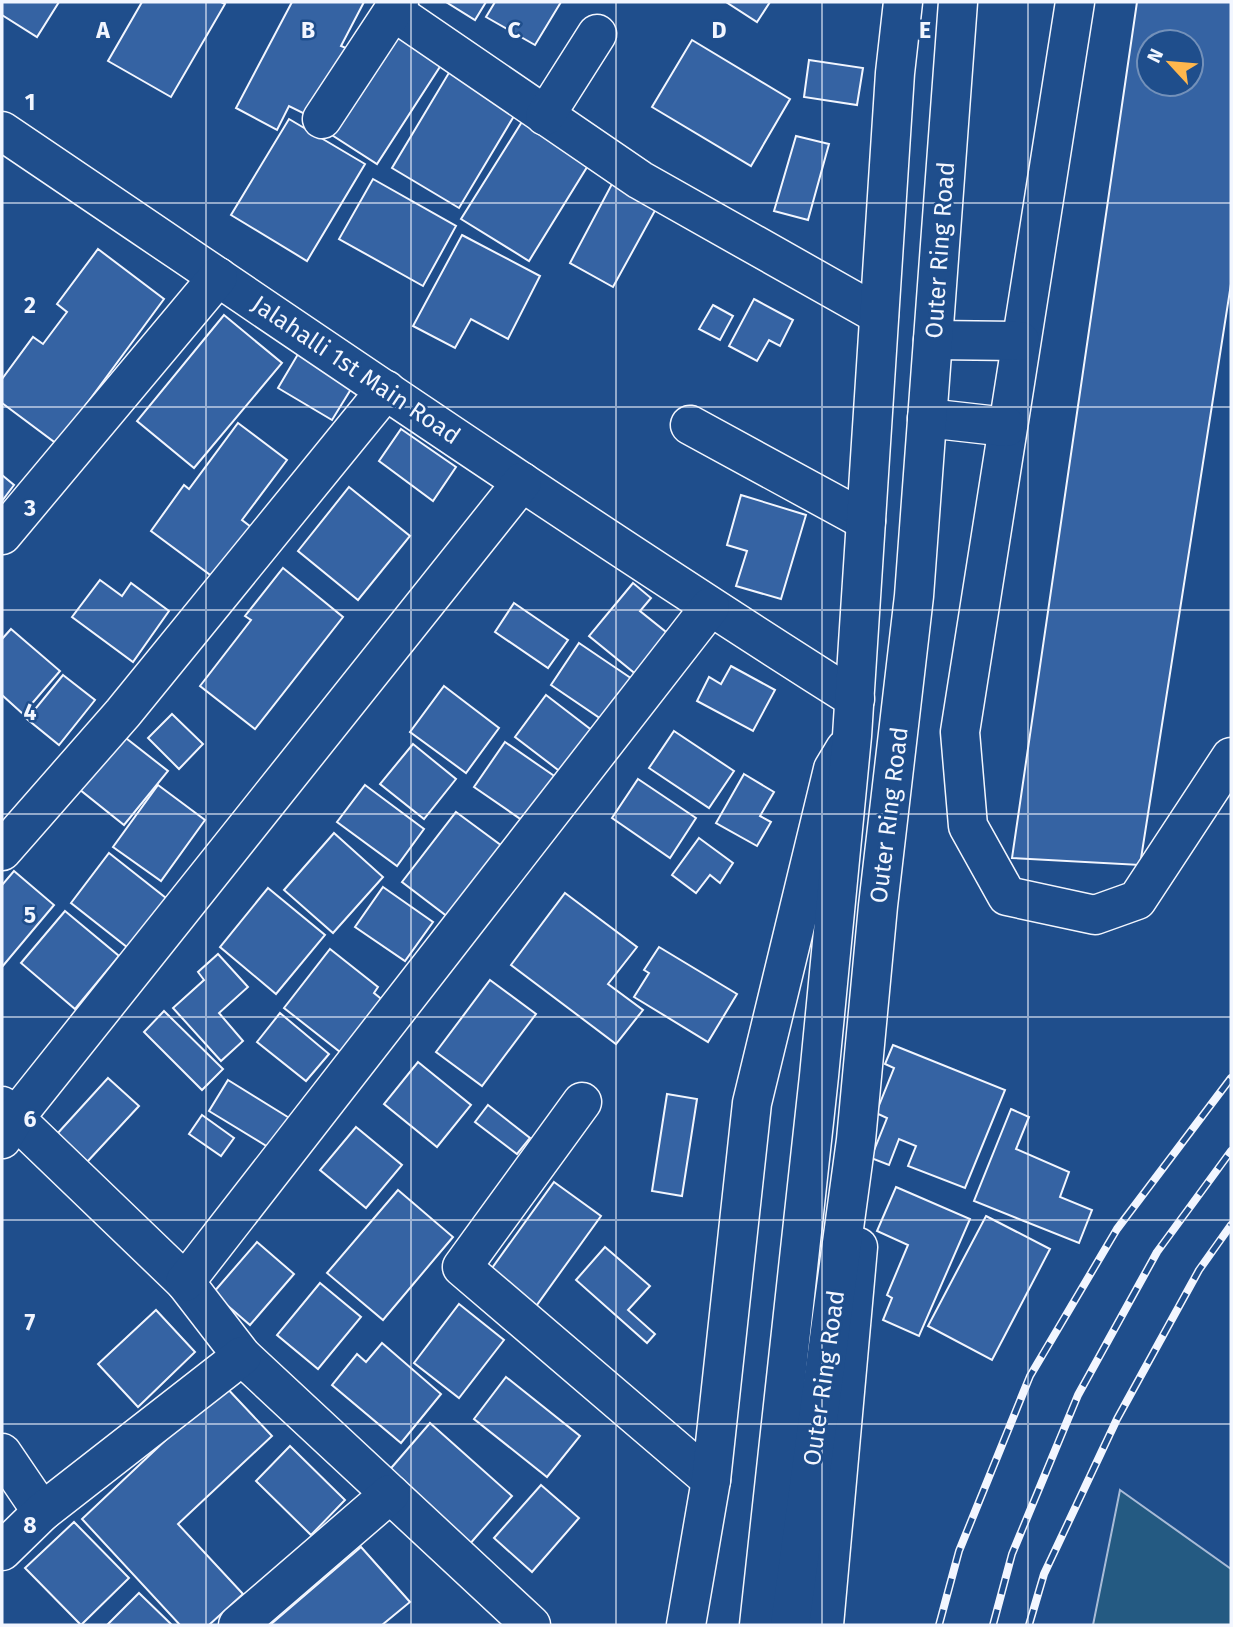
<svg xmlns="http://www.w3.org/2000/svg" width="1233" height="1627" viewBox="0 0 1233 1627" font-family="'Fira Sans',sans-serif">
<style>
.green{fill:#245a82;stroke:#a8bbd7;stroke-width:2}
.building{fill:#3563a3;stroke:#f2f6ff;stroke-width:2;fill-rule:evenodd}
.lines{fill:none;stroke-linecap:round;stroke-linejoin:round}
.minor-casing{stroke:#f2f6ff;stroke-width:41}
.highway-casing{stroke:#f2f6ff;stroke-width:41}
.minor{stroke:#1f4e8c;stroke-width:38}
.highway{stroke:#1f4e8c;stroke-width:38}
.rail-casing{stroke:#f2f6ff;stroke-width:8}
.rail{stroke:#1f4e8c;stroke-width:5;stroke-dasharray:16;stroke-linecap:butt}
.grid{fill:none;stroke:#f2f6ff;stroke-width:2;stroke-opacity:0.55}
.labels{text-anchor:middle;stroke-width:5;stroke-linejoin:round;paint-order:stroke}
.street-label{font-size:24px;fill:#f2f6ff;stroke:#1f4e8c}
.grid-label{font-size:23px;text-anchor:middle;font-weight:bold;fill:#f2f6ff;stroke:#1f4e8c;stroke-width:5;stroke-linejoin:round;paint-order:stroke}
</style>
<rect width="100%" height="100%" fill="#1f4e8c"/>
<polygon class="green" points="1120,1490 1231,1569 1231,1625 1093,1625"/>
<g class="building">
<polygon points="2,2 59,2 37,37 2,15"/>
<polygon points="142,2 221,2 225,4 171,97 108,61"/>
<polygon points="292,2 364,2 341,46 346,48 309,116 289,106 277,130 236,108"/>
<polygon points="446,2 486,2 475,20"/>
<polygon points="495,2 561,2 535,45 486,17"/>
<polygon points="726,2 770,2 757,22"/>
<path d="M1137,2H1231V284L1140,865L1012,858ZM1149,42H1191V84H1149Z"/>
<polygon points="390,27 443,62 377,164 324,130"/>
<polygon points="692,40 790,99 751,166 652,107"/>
<polygon points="809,60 863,68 857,105 804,97"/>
<polygon points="453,66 520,106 459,208 392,168"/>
<polygon points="525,117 592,159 529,261 461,219"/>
<polygon points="289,119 365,164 307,261 231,215"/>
<polygon points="796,136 829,144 808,220 774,211"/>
<polygon points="373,179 456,226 423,286 339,239"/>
<polygon points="613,182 658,205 613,287 570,263"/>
<polygon points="462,235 540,276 508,339 471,319 455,348 413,326"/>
<polygon points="98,249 164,299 57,444 2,403 2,379 33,337 43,344 67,312 57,304"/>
<polygon points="754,299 793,320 780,346 769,340 757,361 729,346"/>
<polygon points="713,305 733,316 720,340 699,329"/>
<polygon points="224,315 282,363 194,468 137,421"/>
<polygon points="301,349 356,381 332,420 278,388"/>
<polygon points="238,423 287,460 242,520 251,527 213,577 151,531 184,485 189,489"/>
<polygon points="401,429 456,467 433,501 379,461"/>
<polygon points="2,475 14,485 2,501"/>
<polygon points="349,487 410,536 358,600 298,551"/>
<polygon points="741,495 806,515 781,599 736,586 747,551 727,545"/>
<polygon points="283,568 343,617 255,729 200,686 251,620 245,616"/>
<polygon points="100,580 122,596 131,583 169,611 133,662 72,617"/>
<polygon points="633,583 651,598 640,611 676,640 643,680 589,636"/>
<polygon points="514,603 568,640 548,668 495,632"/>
<polygon points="11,629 60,671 23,714 2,695 2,639"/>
<polygon points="579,643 641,685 613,727 551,685"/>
<polygon points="731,666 775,690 753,731 697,701 709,677 721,684"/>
<polygon points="63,675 95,700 59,745 27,719"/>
<polygon points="444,686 499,728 466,773 410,732"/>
<polygon points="546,695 598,735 566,776 515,737"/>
<polygon points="172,714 203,744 179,769 148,738"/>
<polygon points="674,731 734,771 709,808 649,768"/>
<polygon points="122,735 168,771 124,825 79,789"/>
<polygon points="505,742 563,782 532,827 474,787"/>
<polygon points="413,744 456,779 424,819 380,784"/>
<polygon points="744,774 774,792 760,816 771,822 757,846 716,823"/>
<polygon points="638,779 696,818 670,858 612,818"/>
<polygon points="158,785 205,820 161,881 113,847"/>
<polygon points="365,785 424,829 397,866 337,822"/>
<polygon points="456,812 502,846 448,917 402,882"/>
<polygon points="334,833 383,877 333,933 284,890"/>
<polygon points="699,838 733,863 720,883 710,875 696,893 672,875"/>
<polygon points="109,853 171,902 132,951 71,903"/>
<polygon points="14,871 54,905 2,967 2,885"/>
<polygon points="383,887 433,922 405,961 355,927"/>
<polygon points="268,888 325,935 276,994 220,947"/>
<polygon points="565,893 637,947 608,984 643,1010 616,1044 511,965"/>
<polygon points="65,911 119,956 75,1009 21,963"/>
<polygon points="659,947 737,994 708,1042 634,997 649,973 644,970"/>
<polygon points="330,949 378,987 374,993 390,1006 349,1059 284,1008"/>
<polygon points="218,954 248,987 219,1013 243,1041 221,1061 173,1008 204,980 198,972"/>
<polygon points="490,980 536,1014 482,1086 436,1052"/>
<polygon points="164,1011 223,1069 202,1090 144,1032"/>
<polygon points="280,1013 329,1054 306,1081 257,1042"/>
<polygon points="893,1045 1005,1090 965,1188 908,1166 916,1146 899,1139 889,1165 871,1158 887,1118 876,1113 894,1068 885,1064"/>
<polygon points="418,1062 471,1105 437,1147 384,1104"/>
<polygon points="108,1078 139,1106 87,1162 57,1134"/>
<polygon points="228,1080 291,1119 273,1150 209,1111"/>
<polygon points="667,1094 697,1099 682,1196 652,1191"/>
<polygon points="488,1105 530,1138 517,1154 475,1122"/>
<polygon points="1011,1109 1029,1117 1016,1149 1069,1172 1060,1197 1092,1210 1079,1243 974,1201"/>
<polygon points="202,1115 234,1138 221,1156 189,1134"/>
<polygon points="356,1127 402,1165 366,1208 320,1170"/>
<polygon points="554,1182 601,1216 534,1309 487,1275"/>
<polygon points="896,1187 970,1219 919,1336 883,1320 892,1298 887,1295 908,1245 877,1231"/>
<polygon points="398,1190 453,1237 383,1320 327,1273"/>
<polygon points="986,1216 1050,1249 992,1360 928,1326"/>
<polygon points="257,1242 294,1274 250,1325 213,1293"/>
<polygon points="605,1247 650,1286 628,1310 655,1334 647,1343 576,1280"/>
<polygon points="320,1283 361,1317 318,1369 277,1335"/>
<polygon points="459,1304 504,1340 459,1398 414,1363"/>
<polygon points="156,1310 195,1352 138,1407 98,1364"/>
<polygon points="382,1343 441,1394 401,1443 332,1385 357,1354 366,1362"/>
<polygon points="506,1377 580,1436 547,1477 474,1419"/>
<polygon points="224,1385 272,1436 178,1524 243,1594 209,1625 180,1625 82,1519"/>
<polygon points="430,1423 512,1496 468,1546 386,1474"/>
<polygon points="290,1446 345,1500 311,1535 256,1481"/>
<polygon points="541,1485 579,1518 532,1572 494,1538"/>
<polygon points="74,1522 129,1578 81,1625 25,1568"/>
<polygon points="361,1547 410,1602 382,1625 270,1625"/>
<polygon points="139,1593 172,1625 107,1625"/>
</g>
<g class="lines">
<g class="minor-casing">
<g id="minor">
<polyline points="1075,2 960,732 968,826 1007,896 1095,915 1137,900 1231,757"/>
<polyline points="393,11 640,180 879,315"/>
<polyline points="545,116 597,34"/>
<polyline points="322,119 399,2"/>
<path d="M2,131C285,322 566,516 855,699"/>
<polyline points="933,340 1020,341"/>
<polyline points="927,418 1007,427"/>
<polyline points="690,425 866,521"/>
<polyline points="2,535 218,277"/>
<polyline points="2,851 123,713 386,390"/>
<polyline points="582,1102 462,1267 711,1480"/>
<polyline points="2,1106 185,1282 242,1356 531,1625"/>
<polyline points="2,1139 14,1119 522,482"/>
<polyline points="185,1282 710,607"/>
<polyline points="2,1453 42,1512"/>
<polyline points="2,1551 42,1512 242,1356"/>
<polyline points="238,1625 390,1494"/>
<polyline points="686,1625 711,1480 752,1103 833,769 845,749"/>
<polyline points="824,1625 858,1247"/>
</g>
</g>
<g class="highway-casing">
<g id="highway">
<polyline points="759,1625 819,1076 852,736 895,73 903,2"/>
<polyline points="790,1625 856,1140 878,906 914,596 958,2"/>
</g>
</g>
<use href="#minor" class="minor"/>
<use href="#highway" class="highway"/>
<g class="rail-casing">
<g id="rail">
<polyline points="939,1625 959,1551 1030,1376 1117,1229 1231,1078"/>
<polyline points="993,1625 1012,1554 1078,1395 1157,1252 1231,1151"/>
<polyline points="1029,1625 1044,1574 1117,1419 1199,1270 1231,1225"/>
</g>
</g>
<use href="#rail" class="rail"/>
</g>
<path class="grid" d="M206,2V1625M411,2V1625M616,2V1625M822,2V1625M1028,2V1625M2,203H1231M2,407H1231M2,610H1231M2,814H1231M2,1017H1231M2,1220H1231M2,1424H1231"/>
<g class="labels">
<g class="street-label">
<text transform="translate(940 250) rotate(-86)" y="8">Outer Ring Road</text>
<text transform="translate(356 370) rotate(34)" y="8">Jalahalli 1st Main Road</text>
<text transform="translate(889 815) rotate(-83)" y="8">Outer Ring Road</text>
<text transform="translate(824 1378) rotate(-82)" y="8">Outer Ring Road</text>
</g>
</g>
<g class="grid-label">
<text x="103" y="38">A</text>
<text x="308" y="38">B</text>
<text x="514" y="38">C</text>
<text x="719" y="38">D</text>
<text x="925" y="38">E</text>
<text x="30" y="110">1</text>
<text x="30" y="313">2</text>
<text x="30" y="516">3</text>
<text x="30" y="720">4</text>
<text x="30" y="923">5</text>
<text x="30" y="1127">6</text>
<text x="30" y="1330">7</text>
<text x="30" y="1533">8</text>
</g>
<rect width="1233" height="1627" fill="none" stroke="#f2f6ff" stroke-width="7"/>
<g transform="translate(1170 63) rotate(296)"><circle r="33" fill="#1f4e8c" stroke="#7391ba" stroke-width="2"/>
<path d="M0-5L12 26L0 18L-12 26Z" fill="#ffb74d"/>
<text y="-10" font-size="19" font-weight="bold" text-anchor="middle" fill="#f2f6ff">N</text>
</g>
</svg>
